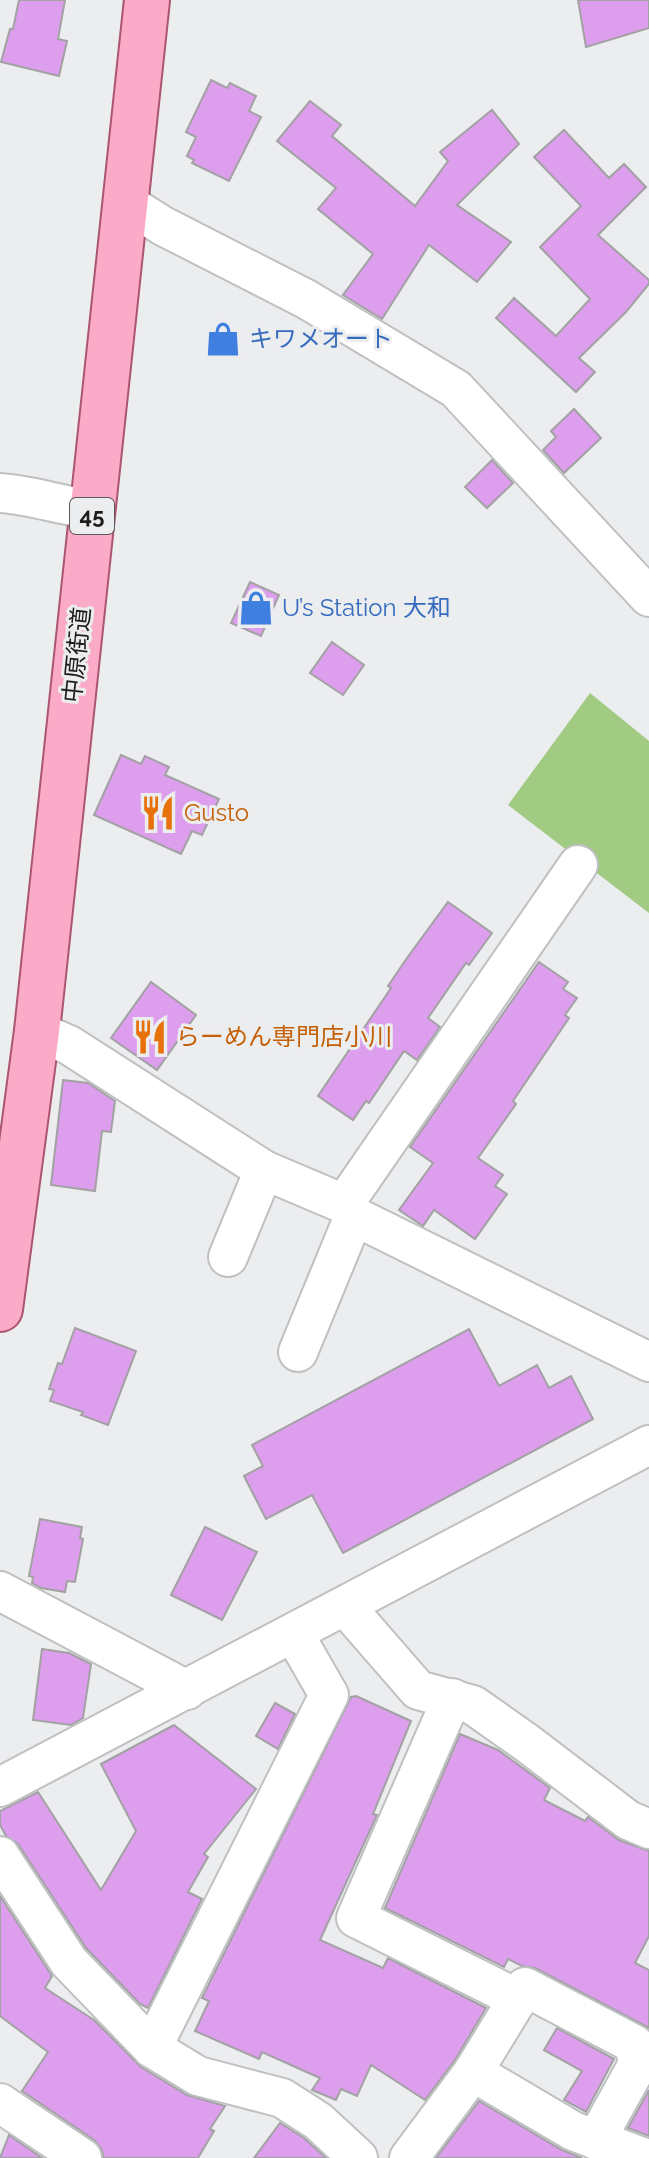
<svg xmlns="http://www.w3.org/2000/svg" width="649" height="2158" viewBox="0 0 649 2158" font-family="Raleway,'Noto Sans JP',sans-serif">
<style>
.green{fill:#a1ca82}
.building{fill:#dd9eed;stroke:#a2a1a3;stroke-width:2}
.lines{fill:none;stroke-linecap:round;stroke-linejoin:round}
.minor-casing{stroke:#bfc0c2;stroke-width:42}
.major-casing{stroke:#ac5573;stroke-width:48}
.minor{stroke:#fff;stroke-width:38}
.major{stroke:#fbabc7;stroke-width:44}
.labels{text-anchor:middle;stroke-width:6;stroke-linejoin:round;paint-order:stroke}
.shield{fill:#ecedef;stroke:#5b5b5d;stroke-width:2}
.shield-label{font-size:22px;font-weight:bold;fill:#1d1d1e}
.shop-label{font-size:24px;fill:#366cbe;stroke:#ecedef;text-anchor:start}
.street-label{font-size:24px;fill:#1d1d1e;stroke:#ecedef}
.food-label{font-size:24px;fill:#c56008;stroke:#ecedef;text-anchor:start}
</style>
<rect width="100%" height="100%" fill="#ecedef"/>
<polygon class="green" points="590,693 649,741 649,913 508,805"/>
<g class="building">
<polygon points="19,0 65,0 58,39 67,41 59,76 1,62 10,29 13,29"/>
<polygon points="578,0 649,0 649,28 586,47"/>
<polygon points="211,80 227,88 230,83 256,96 249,111 261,117 229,181 192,163 194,160 187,156 196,137 186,132"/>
<polygon points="310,101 341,125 332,136 415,206 448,161 440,152 492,110 519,144 457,205 511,242 477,282 429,245 382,319 343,295 373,254 318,209 336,188 277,141"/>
<polygon points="564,130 609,178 624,164 646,187 598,235 649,280 649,284 626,312 579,358 595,372 576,392 496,318 514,298 556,336 590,299 540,247 581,206 534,157"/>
<polygon points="574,409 601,438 564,473 543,450 556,437 551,431"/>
<polygon points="492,460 513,483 487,508 465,487"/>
<polygon points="250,582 279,595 261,636 231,623"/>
<polygon points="332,642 364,665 343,695 310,673"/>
<polygon points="121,755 141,764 145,756 169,767 165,775 219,799 202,835 192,831 181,854 94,815"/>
<polygon points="448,902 492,933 469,965 466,963 428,1018 440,1027 417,1060 404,1051 369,1103 366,1101 353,1120 318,1096 391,988 388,986 407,958"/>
<polygon points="539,962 568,982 563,989 577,998 565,1015 569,1018 513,1101 516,1104 478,1158 503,1175 495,1186 507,1194 475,1239 434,1210 423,1226 399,1210 433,1163 410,1147"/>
<polygon points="151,982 196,1015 157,1070 111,1038"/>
<polygon points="63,1080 88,1083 115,1101 111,1132 102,1131 95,1191 51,1185"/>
<polygon points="75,1328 136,1351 108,1425 81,1415 83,1412 50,1401 54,1390 49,1389 58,1363 62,1364"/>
<polygon points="469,1329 499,1386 537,1365 549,1388 571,1376 593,1419 343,1553 312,1495 266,1519 244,1476 263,1466 252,1445"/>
<polygon points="40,1519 82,1527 80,1538 83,1539 75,1582 67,1581 65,1592 41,1588 32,1583 33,1577 29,1576"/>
<polygon points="205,1527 257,1552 222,1620 171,1595"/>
<polygon points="42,1649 69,1653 91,1664 83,1718 71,1725 33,1720"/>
<polygon points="356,1696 411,1721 373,1814 377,1815 320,1940 383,1968 388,1958 486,2008 455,2060 425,2100 371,2065 357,2096 341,2089 336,2100 312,2090 320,2078 262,2052 259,2059 195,2031 209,2001 202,1998 351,1697"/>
<polygon points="275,1703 295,1714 278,1749 256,1736"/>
<polygon points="174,1725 256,1789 204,1854 208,1857 188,1892 202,1899 148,2008 140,2004 86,1948 18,1844 6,1836 0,1825 0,1811 38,1792 101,1890 136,1831 101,1764"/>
<polygon points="460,1734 498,1750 550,1788 544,1800 585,1821 588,1817 619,1840 649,1851 649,1936 635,1963 649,1970 649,2028 535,1968 522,1966 508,1959 504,1967 385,1908"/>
<polygon points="0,1896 52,1976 45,1988 94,2020 141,2067 187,2095 225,2106 210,2129 214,2131 198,2158 104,2158 101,2148 94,2140 22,2091 48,2052 0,2016"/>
<polygon points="557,2028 614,2059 586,2112 564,2100 582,2071 544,2050"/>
<polygon points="649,2090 649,2136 628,2128"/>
<polygon points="479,2101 562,2150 582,2158 436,2158"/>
<polygon points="280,2123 304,2138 326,2158 254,2158"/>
<polygon points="9,2135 42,2158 0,2158"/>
</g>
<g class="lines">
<g class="minor-casing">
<g id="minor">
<polyline points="125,202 163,226 306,299 456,389 649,597"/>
<path d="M0,493C32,495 61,506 93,509"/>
<polyline points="37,1031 69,1045 264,1170 344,1204 354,1216 649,1362"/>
<polyline points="344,1204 578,865"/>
<polyline points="228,1257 264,1170"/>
<polyline points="298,1352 354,1216"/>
<polyline points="0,1591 187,1690"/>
<polyline points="345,1606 418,1690 473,1705 527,1743 628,1820 649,1829"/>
<polyline points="452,1698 356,1918 518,1999"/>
<polyline points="0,1787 649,1445"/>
<polyline points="0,1856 69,1962 152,2048 198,2076 282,2098 318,2121 358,2158"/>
<polyline points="152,2048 329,1695 294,1634"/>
<polyline points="473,2072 525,1987 634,2044 638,2064 596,2140"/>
<polyline points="0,2103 82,2158"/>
<polyline points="409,2158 473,2072 573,2131 645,2158"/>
</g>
</g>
<g class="major-casing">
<polyline id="major" points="0,1309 37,1031 147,0"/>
</g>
<use href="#minor" class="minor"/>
<use href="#major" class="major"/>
</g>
<defs>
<g id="shop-bare" transform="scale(2.76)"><path d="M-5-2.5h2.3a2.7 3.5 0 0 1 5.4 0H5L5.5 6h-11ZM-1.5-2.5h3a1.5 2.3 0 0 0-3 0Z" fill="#3f7fe0" stroke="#ecedef" stroke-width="2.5" paint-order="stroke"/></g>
<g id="restaurant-bare" transform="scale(2.76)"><path d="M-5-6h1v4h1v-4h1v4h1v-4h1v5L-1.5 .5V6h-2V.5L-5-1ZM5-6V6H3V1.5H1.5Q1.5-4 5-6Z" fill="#e8710a" stroke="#ecedef" stroke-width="2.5" paint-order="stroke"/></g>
</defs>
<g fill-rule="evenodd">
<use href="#shop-bare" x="223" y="339"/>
<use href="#shop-bare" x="256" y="608"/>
<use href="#restaurant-bare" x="158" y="813"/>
<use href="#restaurant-bare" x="150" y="1037"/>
</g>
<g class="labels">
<rect class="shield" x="70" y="498" width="44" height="36" rx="6"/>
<g class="shield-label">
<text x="92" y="524">45</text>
</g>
<g class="shop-label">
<text x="249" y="347">キワメオート</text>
<text x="282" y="616">U’s Station 大和</text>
</g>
<g class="street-label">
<text transform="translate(77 655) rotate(-84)" y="8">中原街道</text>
</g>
<g class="food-label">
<text x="184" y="821">Gusto</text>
<text x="176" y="1045">らーめん専門店小川</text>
</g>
</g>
</svg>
